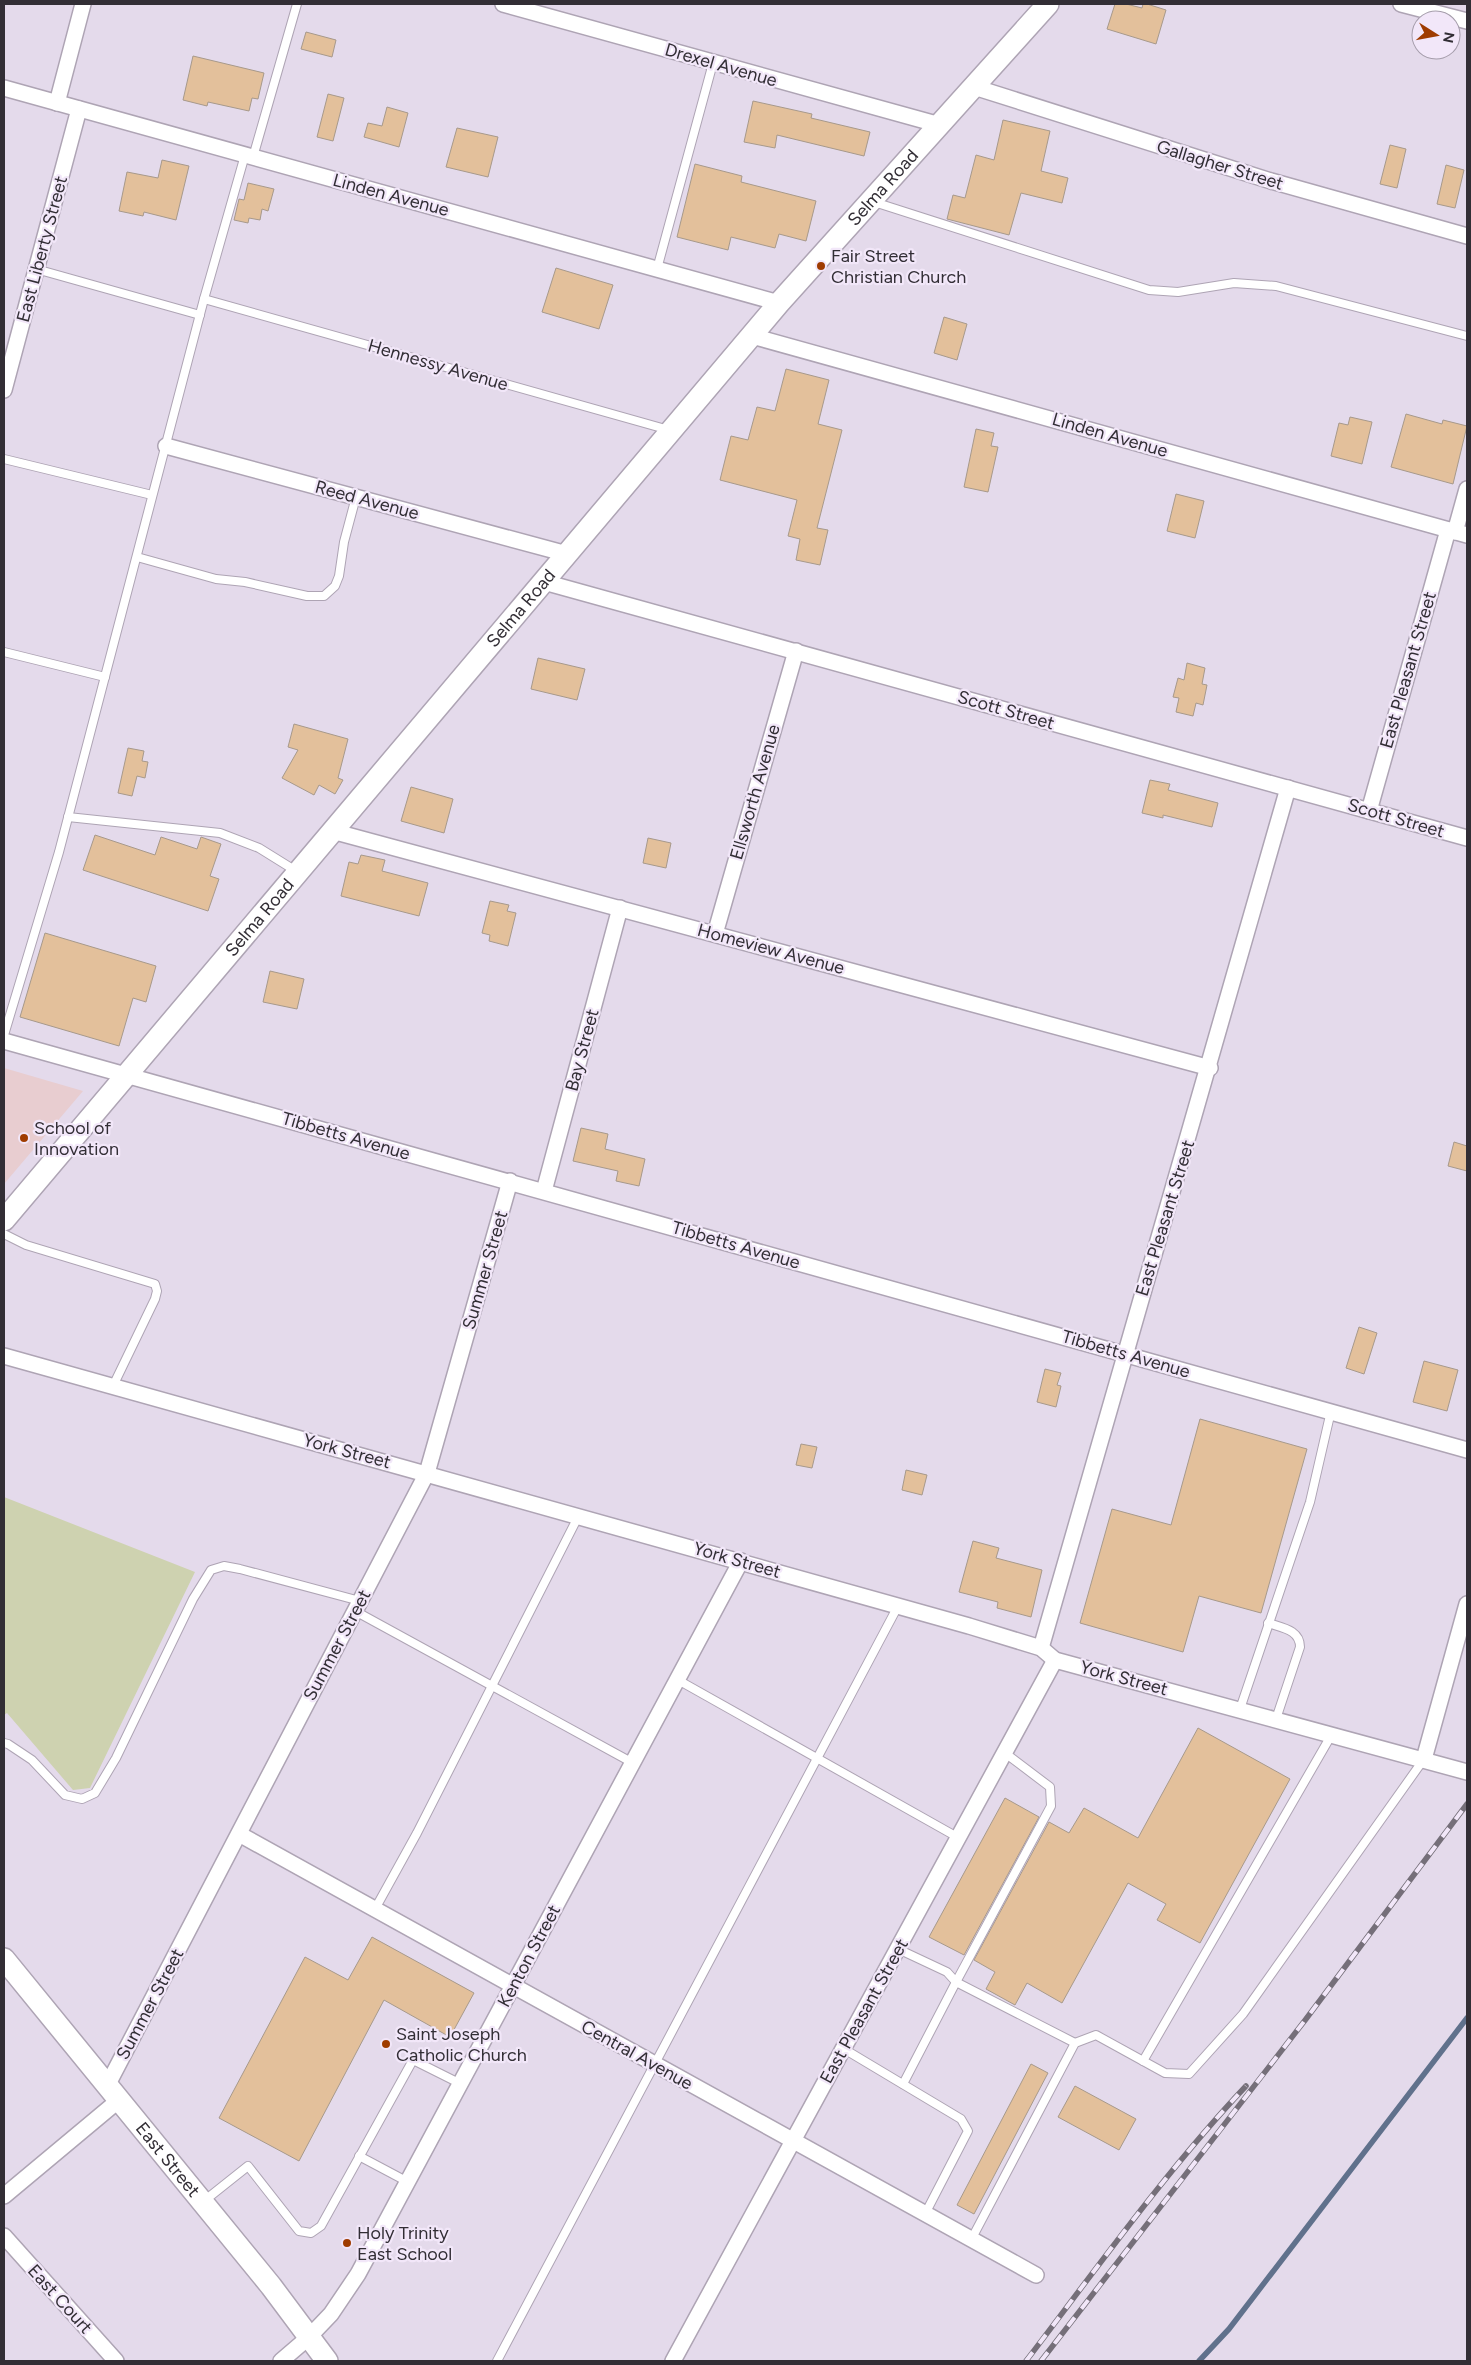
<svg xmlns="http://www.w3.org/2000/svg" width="1471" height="2365" viewBox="0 0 1471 2365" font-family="Figtree,sans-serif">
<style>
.education{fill:#e8cdd0}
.green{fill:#ced2b0}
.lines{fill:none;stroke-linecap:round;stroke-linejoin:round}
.stream{stroke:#60718c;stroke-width:5.5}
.building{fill:#e3c09b;stroke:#a7998b}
.lane-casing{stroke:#aea4b4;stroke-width:10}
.street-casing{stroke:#aea4b4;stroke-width:18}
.secondary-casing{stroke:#aea4b4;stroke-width:24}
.lane{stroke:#fff;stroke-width:8}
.street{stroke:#fff;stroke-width:15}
.secondary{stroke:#fff;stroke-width:21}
.rail-casing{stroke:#756f79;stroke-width:5.5}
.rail{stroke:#f2e7f9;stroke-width:4;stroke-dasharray:11;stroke-linecap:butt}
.poi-dot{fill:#9f3c00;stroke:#f2e7f9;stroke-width:2}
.labels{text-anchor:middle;stroke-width:4.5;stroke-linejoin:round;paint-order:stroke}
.street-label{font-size:18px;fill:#322e35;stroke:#f2e7f9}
.poi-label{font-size:18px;fill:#322e35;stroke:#f2e7f9;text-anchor:start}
</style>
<rect width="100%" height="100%" fill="#e4daeb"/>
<polygon class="education" points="4,1068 83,1091 4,1184"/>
<polygon class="green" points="4,1497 195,1572 90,1788 73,1790 7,1713 4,1715"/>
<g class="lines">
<polyline class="stream" points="1199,2361 1229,2329 1467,2018"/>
</g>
<g class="building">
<polygon points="1115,4 1126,4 1142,8 1143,4 1147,4 1166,10 1156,44 1107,29"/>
<polygon points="306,32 336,40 332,57 301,49"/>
<polygon points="193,56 264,73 258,99 252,98 249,111 208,102 207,106 183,100"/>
<polygon points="328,94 344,98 333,141 317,137"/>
<polygon points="753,101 812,114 811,118 870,132 864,156 777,135 775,148 744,142"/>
<polygon points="387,107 408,113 399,147 364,137 368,123 382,126"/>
<polygon points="1003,120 1050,131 1041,171 1068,178 1062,203 1021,193 1009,235 947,219 953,195 965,198 976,155 994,160"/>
<polygon points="457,128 498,137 488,177 446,167"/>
<polygon points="1390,145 1406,149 1397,188 1380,184"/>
<polygon points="162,160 189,166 176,220 144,212 143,216 119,211 127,172 158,178"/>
<polygon points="695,164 742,176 741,182 816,201 806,241 779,234 775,248 731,237 728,250 677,237"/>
<polygon points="1446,165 1464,170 1455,208 1437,204"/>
<polygon points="248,183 274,189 268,211 262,209 260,220 249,218 248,223 234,220 239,199 244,200"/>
<polygon points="556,268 613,285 599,329 542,312"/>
<polygon points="944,317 967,324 957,360 934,353"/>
<polygon points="786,369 829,380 818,424 842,430 817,528 828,530 820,565 796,560 800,539 788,536 797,500 720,480 731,436 748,440 757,407 775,411"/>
<polygon points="1406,414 1442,424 1443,420 1467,426 1453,484 1391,467"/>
<polygon points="1350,417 1372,422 1362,464 1331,456 1339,423 1348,425"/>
<polygon points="976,429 994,433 991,446 998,447 988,492 964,487"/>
<polygon points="1176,494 1204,501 1195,538 1167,531"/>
<polygon points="538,658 585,669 577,700 531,689"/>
<polygon points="1187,663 1205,668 1202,684 1207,685 1203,705 1196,703 1193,716 1176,712 1179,698 1173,697 1178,678 1184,680"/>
<polygon points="294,724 348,739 338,778 343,780 335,794 319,785 314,795 282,778 298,750 288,747"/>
<polygon points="128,748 144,751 142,761 148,762 145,778 137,776 132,796 118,793"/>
<polygon points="1150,780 1170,784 1168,790 1218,803 1212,827 1163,815 1163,818 1142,813"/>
<polygon points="411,787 453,799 444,833 401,821"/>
<polygon points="95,835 155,855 161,837 197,849 201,837 221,844 210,876 219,879 208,911 83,870"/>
<polygon points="648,838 671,843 666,868 643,863"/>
<polygon points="361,855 385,860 382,871 428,883 419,916 341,896 349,862 358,864"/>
<polygon points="490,901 509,905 507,911 516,913 508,946 489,941 490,935 482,933"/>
<polygon points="45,933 156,966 146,1002 133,998 119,1046 20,1017"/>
<polygon points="270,971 304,979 297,1009 263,1002"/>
<polygon points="581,1128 608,1134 605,1149 645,1159 639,1186 616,1181 618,1171 573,1161"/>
<polygon points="1454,1142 1467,1146 1467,1171 1448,1166"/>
<polygon points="1359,1327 1377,1333 1364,1374 1346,1368"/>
<polygon points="1424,1361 1458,1370 1447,1411 1413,1402"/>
<polygon points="1045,1369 1061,1373 1057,1385 1061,1386 1056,1407 1037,1402"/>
<polygon points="1200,1419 1307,1449 1261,1613 1199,1596 1183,1652 1080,1623 1112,1509 1171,1525"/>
<polygon points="801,1444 817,1447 812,1468 796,1465"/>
<polygon points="906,1470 927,1475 922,1495 902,1490"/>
<polygon points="973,1541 999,1548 996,1558 1042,1570 1031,1617 997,1608 998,1602 959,1592"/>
<polygon points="1198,1728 1290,1779 1200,1943 1157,1920 1166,1904 1128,1883 1062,2003 1027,1983 1015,2005 986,1989 995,1972 974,1960 1049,1822 1069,1833 1084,1808 1138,1838"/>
<polygon points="1005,1798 1039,1817 964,1955 929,1937"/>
<polygon points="372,1937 474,1993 450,2037 384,2000 299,2161 219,2118 305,1957 348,1980"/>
<polygon points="1031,2064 1048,2073 974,2214 957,2205"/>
<polygon points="1075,2086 1136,2119 1119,2150 1058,2117"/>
</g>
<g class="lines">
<g class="lane-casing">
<g id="lane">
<polyline points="253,157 297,4"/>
<polyline points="874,202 1149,290 1178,292 1234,283 1276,286 1467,336"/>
<polyline points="36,269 200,315"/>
<polyline points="657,269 713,63"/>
<polyline points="204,299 669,430"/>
<polyline points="4,459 152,495"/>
<polyline points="137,557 216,579 245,582 307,596 324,596 335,586 339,576 344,542 356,497"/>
<polyline points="4,652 105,677"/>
<polyline points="68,817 220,833 259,848 296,871"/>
<polyline points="4,1035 59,852 204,299 245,155"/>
<polyline points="4,1234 26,1245 155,1284 157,1291 155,1299 113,1386"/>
<polyline points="355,1611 633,1763"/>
<path d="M1268,1623C1283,1628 1300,1630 1300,1647L1276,1719"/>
<polyline points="678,1680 959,1838"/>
<polyline points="1240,1709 1310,1502 1331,1411"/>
<polyline points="4,1743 8,1744 32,1760 65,1795 82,1799 95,1793 116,1758 193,1599 211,1570 224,1566 240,1569 360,1601"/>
<polyline points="375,1909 417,1833 579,1515"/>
<polyline points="898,1949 947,1972 956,1982 1051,1806 1050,1787 1005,1753"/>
<polyline points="844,2049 961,2119 968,2131 925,2214"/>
<polyline points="1143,2061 1332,1734"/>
<polyline points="903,2084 956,1982 1075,2043"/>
<polyline points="359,2156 408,2182"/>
<polyline points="204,2201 248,2166 299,2231 311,2233 321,2226 413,2060 461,2084"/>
<polyline points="971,2240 1075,2043 1096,2035 1165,2073 1189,2074 1243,2014 1424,1759"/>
<polyline points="497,2361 898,1606"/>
</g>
</g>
<g class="street-casing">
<g id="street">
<polyline points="503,4 940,125"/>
<polyline points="1401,4 1467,21"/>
<polyline points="974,87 1271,181 1467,236"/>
<polyline points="4,88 779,303"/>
<polyline points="57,103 83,4"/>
<polyline points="752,336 1467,535"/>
<polyline points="4,390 79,109"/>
<polyline points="166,446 567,554"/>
<polyline points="1455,532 1467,489"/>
<polyline points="544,582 1467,838"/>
<polyline points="1369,811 1448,530"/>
<polyline points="332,831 1210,1068"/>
<polyline points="715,934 796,651"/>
<polyline points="4,1041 1467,1450"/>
<polyline points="544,1191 620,908"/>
<polyline points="4,1356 969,1626 1041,1648 1055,1660 1467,1772"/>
<polyline points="1041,1648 1288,788"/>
<polyline points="1424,1759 1467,1604"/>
<polyline points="239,1834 1036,2275"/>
<polyline points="107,2086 427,1473 510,1181"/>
<polyline points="4,2196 119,2100"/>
<polyline points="4,2236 116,2361"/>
<polyline points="281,2361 309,2337 331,2314 358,2274 741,1561"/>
<polyline points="673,2361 1055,1660"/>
</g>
</g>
<g class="secondary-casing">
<g id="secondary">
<path id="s1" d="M4,1220L779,303L1048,4"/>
<path id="s2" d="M4,1959L271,2286L327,2361"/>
</g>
</g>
<use href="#lane" class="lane"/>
<use href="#street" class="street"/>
<use href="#secondary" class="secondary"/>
<g class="rail-casing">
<g id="rail">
<path d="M1026,2361C1097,2268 1166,2171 1246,2086"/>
<polyline points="1041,2361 1306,2019 1467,1804"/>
</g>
</g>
<use href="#rail" class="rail"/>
</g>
<g class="poi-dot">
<circle cx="821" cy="266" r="5"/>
<circle cx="24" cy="1138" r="5"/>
<circle cx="386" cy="2044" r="5"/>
<circle cx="347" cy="2243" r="5"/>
</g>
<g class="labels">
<g class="street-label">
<text transform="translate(721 65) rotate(16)" y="6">Drexel Avenue</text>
<text transform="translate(1220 165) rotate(17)" y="6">Gallagher Street</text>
<text dy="6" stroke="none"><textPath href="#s1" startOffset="1356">Selma Road</textPath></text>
<text transform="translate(391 195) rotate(15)" y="6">Linden Avenue</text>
<text transform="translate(42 249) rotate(-75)" y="6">East Liberty Street</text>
<text transform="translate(438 365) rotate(16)" y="6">Hennessy Avenue</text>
<text transform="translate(1110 435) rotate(16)" y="6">Linden Avenue</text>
<text transform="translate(367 500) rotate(15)" y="6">Reed Avenue</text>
<text dy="6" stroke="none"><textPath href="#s1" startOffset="801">Selma Road</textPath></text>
<text transform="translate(1408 670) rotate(-74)" y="6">East Pleasant Street</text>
<text transform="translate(1006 710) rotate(16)" y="6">Scott Street</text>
<text transform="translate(755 792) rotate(-74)" y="6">Ellsworth Avenue</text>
<text transform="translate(1396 818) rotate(16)" y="6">Scott Street</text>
<text dy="6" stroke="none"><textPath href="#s1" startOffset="396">Selma Road</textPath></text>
<text transform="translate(771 949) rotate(15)" y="6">Homeview Avenue</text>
<text transform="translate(582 1050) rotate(-75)" y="6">Bay Street</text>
<text transform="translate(346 1136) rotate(16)" y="6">Tibbetts Avenue</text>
<text transform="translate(1165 1218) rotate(-73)" y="6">East Pleasant Street</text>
<text transform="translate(736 1245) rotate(16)" y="6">Tibbetts Avenue</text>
<text transform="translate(485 1270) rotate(-74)" y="6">Summer Street</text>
<text transform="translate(1126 1354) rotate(16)" y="6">Tibbetts Avenue</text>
<text transform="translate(347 1451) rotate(15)" y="6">York Street</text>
<text transform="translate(737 1560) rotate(16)" y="6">York Street</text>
<text transform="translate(337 1645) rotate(-62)" y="6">Summer Street</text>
<text transform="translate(1124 1678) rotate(15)" y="6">York Street</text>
<text transform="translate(529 1956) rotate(-62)" y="6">Kenton Street</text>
<text transform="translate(150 2004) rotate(-62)" y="6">Summer Street</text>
<text transform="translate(864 2011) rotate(-61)" y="6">East Pleasant Street</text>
<text transform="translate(637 2055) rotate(29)" y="6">Central Avenue</text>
<text dy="6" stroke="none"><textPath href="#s2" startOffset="259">East Street</textPath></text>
<text transform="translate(60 2299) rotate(48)" y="6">East Court</text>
</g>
<g class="poi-label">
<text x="831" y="262">Fair Street<tspan x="831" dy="21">Christian Church</tspan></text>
<text x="34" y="1134">School of<tspan x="34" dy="21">Innovation</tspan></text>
<text x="396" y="2040">Saint Joseph<tspan x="396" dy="21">Catholic Church</tspan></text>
<text x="357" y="2239">Holy Trinity<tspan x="357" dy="21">East School</tspan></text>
</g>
</g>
<rect width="1471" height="2365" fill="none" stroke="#322e35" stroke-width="10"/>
<g transform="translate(1436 35) rotate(101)"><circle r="24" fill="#f2e7f9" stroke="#a59dab"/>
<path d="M0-4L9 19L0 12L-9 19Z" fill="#9f3c00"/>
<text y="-8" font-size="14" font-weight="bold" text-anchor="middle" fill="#322e35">N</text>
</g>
</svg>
